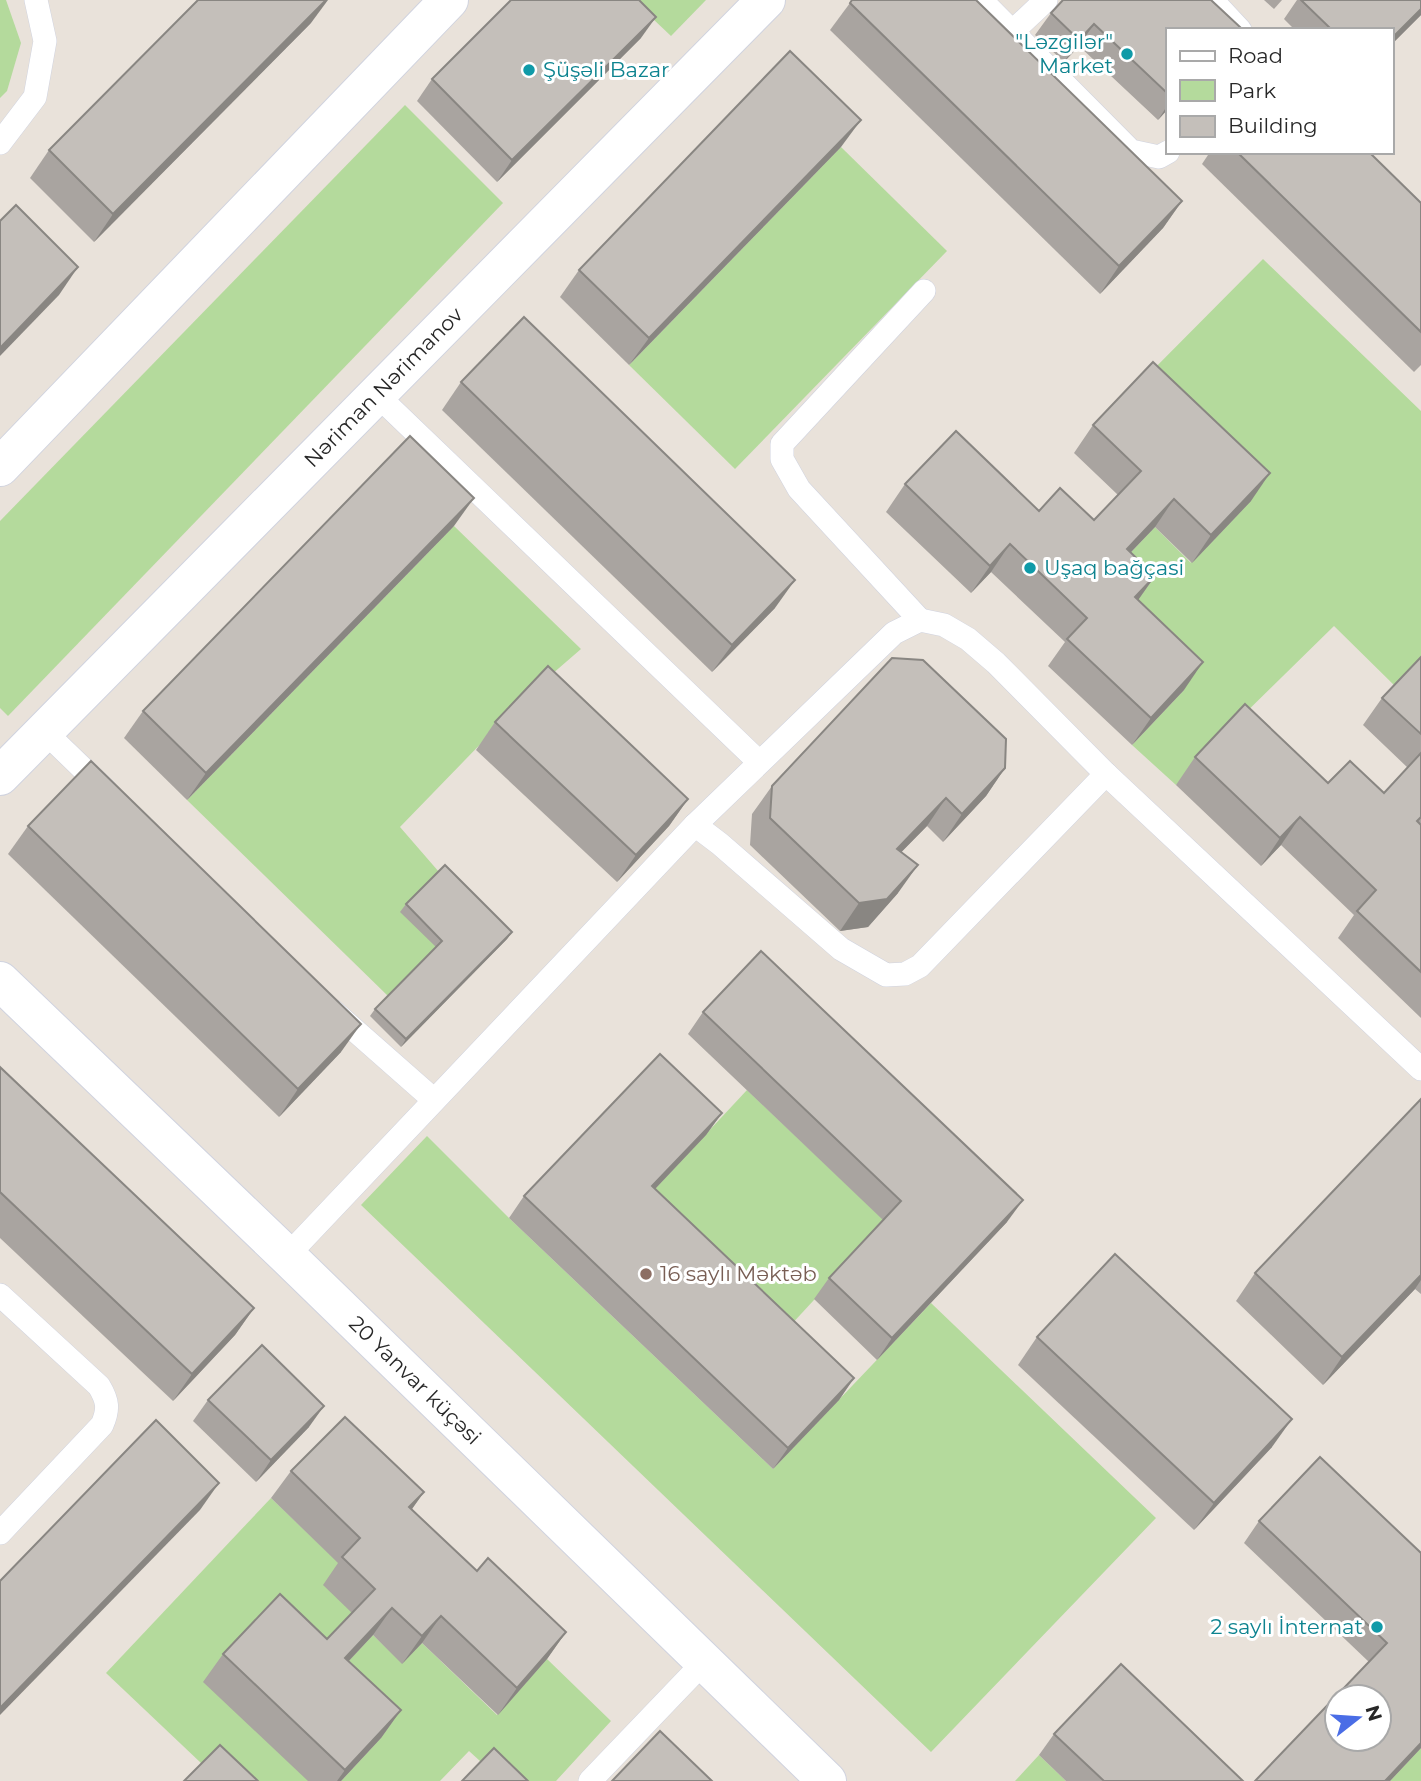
<svg xmlns="http://www.w3.org/2000/svg" width="1421" height="1781" viewBox="0 0 1421 1781" font-family="Montserrat,sans-serif">
<style>
.green{fill:#b4da9c}
.lines{fill:none;stroke-linecap:round;stroke-linejoin:round}
.lane-casing{stroke:#d0d3df;stroke-width:24}
.secondary-casing{stroke:#d0d3df;stroke-width:40}
.lane{stroke:#fff;stroke-width:23}
.secondary{stroke:#fff;stroke-width:38}
.wall{fill:#a9a4a0}
.shaded-wall{fill:#898682}
.building{fill:#c4bfba;stroke:#898682;stroke-width:2;fill-rule:evenodd}
.culture-dot{fill:#0f9aa8;stroke:#fff;stroke-width:2.5}
.education-dot{fill:#8d6e63;stroke:#fff;stroke-width:2.5}
.labels{text-anchor:middle;stroke-width:6;stroke-linejoin:round;paint-order:stroke}
.culture-label{font-size:21px;fill:#0d838f;stroke:#fff;text-anchor:end}
.street-label{font-size:21px;fill:#282828;stroke:#fff}
.education-label{font-size:21px;fill:#785e54;stroke:#fff;text-anchor:start}
</style>
<rect width="100%" height="100%" fill="#e9e2da"/>
<g class="green">
<polygon points="0,0 6,0 21,43 7,91 0,98"/>
<polygon points="633,0 706,0 671,36"/>
<polygon points="405,105 503,203 8,716 0,708 0,521"/>
<polygon points="841,147 947,251 735,469 629,365"/>
<polygon points="1263,259 1421,411 1421,664 1398,689 1334,626 1226,732 1176,785 1132,745 1184,690 1108,576 1155,527 1191,563 1134,389"/>
<polygon points="454,526 581,649 529,694 400,827 439,872 437,948 389,997 187,800"/>
<polygon points="747,1090 886,1222 777,1340 637,1208"/>
<polygon points="427,1136 509,1218 773,1469 931,1303 1156,1518 931,1752 361,1205"/>
<polygon points="271,1498 341,1565 356,1617 308,1781 220,1781 106,1673"/>
<polygon points="373,1635 402,1663 422,1643 497,1715 547,1659 611,1721 556,1781 502,1781 469,1751 440,1781 341,1781 381,1738 326,1685"/>
<polygon points="1421,1748 1421,1781 1390,1781"/>
<polygon points="1039,1755 1066,1781 1015,1781"/>
</g>
<g class="lines">
<g class="lane-casing">
<g id="lane">
<polyline points="981,0 1131,151 1159,157 1168,152"/>
<polyline points="1212,0 1240,30"/>
<polyline points="1013,31 1046,0"/>
<polyline points="0,143 35,97 45,41 36,0"/>
<polyline points="377,395 759,762"/>
<polyline points="920,620 799,489 782,459 782,444 924,291"/>
<polyline points="44,731 105,790"/>
<polyline points="695,825 720,844 841,949 886,975 905,974 920,966 1106,774"/>
<polyline points="333,1011 434,1100"/>
<polyline points="287,1256 695,825 894,633 920,620 944,625 968,639 996,663 1106,774 1421,1069"/>
<path d="M0,1295L99,1386C108,1401 109,1409 102,1425L0,1533"/>
<polyline points="590,1781 704,1662"/>
</g>
</g>
<g class="secondary-casing">
<g id="secondary">
<polyline points="0,467 449,0"/>
<path id="s1" d="M0,776L766,0"/>
<path id="s2" d="M0,981L287,1256L827,1781"/>
</g>
</g>
<use href="#lane" class="lane"/>
<use href="#secondary" class="secondary"/>
</g>
<g class="wall">
<polygon points="1264,0 1282,0 1274,9"/>
<polygon points="1297,0 1421,0 1421,15 1391,45 1391,30 1295,30 1284,19"/>
<polygon points="850,3 1182,201 1163,228 1100,294 830,30"/>
<polygon points="1051,13 1167,30 1167,110 1158,120 1079,46 1064,62 1035,35"/>
<polygon points="311,23 94,242 30,178 49,150"/>
<polygon points="641,38 497,182 417,101 432,79"/>
<polygon points="841,147 629,365 560,297 579,270"/>
<polygon points="1210,152 1369,152 1421,203 1421,365 1414,372 1202,164"/>
<polygon points="461,382 775,608 712,672 442,410"/>
<polygon points="1093,425 1251,501 1192,563 1155,527 1131,552 1155,576 1138,600 1184,690 1132,745 1048,666 1065,642 991,572 971,593 886,512 905,484 1039,511 1094,520 1118,495 1074,453"/>
<polygon points="454,526 187,800 124,738 143,711"/>
<polygon points="1421,657 1421,1018 1338,938 1354,915 1281,845 1261,866 1176,785 1195,757 1384,793 1408,768 1363,725 1382,698"/>
<polygon points="495,722 688,799 669,826 617,882 476,750"/>
<polygon points="1005,768 986,796 943,842 927,826 901,852 898,893 868,927 840,931 750,845 752,814 772,786"/>
<polygon points="28,826 341,1052 279,1117 8,854"/>
<polygon points="406,904 512,932 507,939 401,1047 370,1016 375,1009 436,947 400,912"/>
<polygon points="703,1012 1007,1222 877,1360 814,1299 829,1278 883,1220 688,1034"/>
<polygon points="0,1067 254,1308 235,1335 173,1401 0,1238"/>
<polygon points="1421,1099 1421,1294 1415,1289 1323,1385 1236,1301 1255,1273"/>
<polygon points="722,1113 706,1135 655,1189 854,1378 839,1400 773,1469 509,1218 524,1196"/>
<polygon points="1037,1337 1272,1447 1194,1530 1018,1365"/>
<polygon points="208,1400 309,1427 256,1482 193,1421"/>
<polygon points="291,1471 424,1492 412,1509 477,1571 566,1632 547,1659 498,1715 422,1643 402,1664 373,1635 349,1661 401,1710 381,1738 341,1781 308,1781 203,1682 223,1654 327,1639 352,1613 323,1585 338,1563 271,1498"/>
<polygon points="1259,1521 1421,1553 1421,1748 1390,1781 1255,1781 1369,1662 1244,1543"/>
<polygon points="1054,1734 1243,1781 1066,1781 1039,1755"/>
</g>
<g class="shaded-wall">
<polygon points="326,0 328,0 311,23 94,242 113,214"/>
<polygon points="1421,9 1421,15 1391,45 1391,39"/>
<polygon points="656,17 641,38 497,182 512,160"/>
<polygon points="1094,24 1079,46 1064,62 1079,40"/>
<polygon points="1167,106 1167,110 1158,120"/>
<polygon points="861,120 841,147 629,365 649,338"/>
<polygon points="1182,201 1163,228 1100,294 1119,266"/>
<polygon points="78,267 59,295 0,356 0,348"/>
<polygon points="1270,473 1251,501 1192,563 1211,535"/>
<polygon points="474,498 454,526 187,800 206,773"/>
<polygon points="1174,499 1155,527 1108,576 1127,549"/>
<polygon points="1010,544 991,572 971,593 990,566"/>
<polygon points="1155,576 1136,603 1135,597"/>
<polygon points="795,580 775,608 712,672 732,645"/>
<polygon points="1203,662 1184,690 1132,745 1151,718"/>
<polygon points="1005,768 986,796 943,842 962,814"/>
<polygon points="946,798 927,826 877,877 897,849"/>
<polygon points="688,799 669,826 617,882 636,855"/>
<polygon points="1300,817 1281,845 1261,866 1280,838"/>
<polygon points="918,865 898,893 868,927 840,931 859,903"/>
<polygon points="512,932 507,939 401,1047 406,1039"/>
<polygon points="361,1024 341,1052 279,1117 298,1089"/>
<polygon points="722,1113 706,1135 637,1208 652,1186"/>
<polygon points="1023,1200 1007,1222 877,1360 892,1338"/>
<polygon points="1421,1275 1421,1280 1415,1289 1323,1385 1342,1357"/>
<polygon points="254,1308 235,1335 173,1401 192,1374"/>
<polygon points="854,1378 839,1400 773,1469 788,1448"/>
<polygon points="324,1406 309,1427 256,1482 271,1460"/>
<polygon points="1292,1419 1272,1447 1194,1530 1214,1503"/>
<polygon points="219,1483 200,1510 0,1715 0,1708"/>
<polygon points="424,1492 404,1520 409,1507"/>
<polygon points="392,1608 373,1635 326,1685 345,1658"/>
<polygon points="441,1616 422,1643 402,1664 422,1636"/>
<polygon points="566,1632 547,1659 498,1715 517,1688"/>
<polygon points="401,1710 381,1738 341,1781 337,1781 345,1770"/>
<polygon points="1421,1743 1421,1748 1390,1781 1385,1781"/>
</g>
<g class="building">
<polygon points="198,0 326,0 113,214 49,150"/>
<polygon points="511,0 639,0 656,17 512,160 432,79"/>
<polygon points="852,0 976,0 1182,201 1119,266 850,3"/>
<polygon points="1063,0 1211,0 1240,27 1237,30 1167,30 1167,93 1094,24 1079,40 1051,13"/>
<polygon points="1301,0 1421,0 1421,9 1391,39 1391,30 1332,30"/>
<polygon points="790,51 861,120 649,338 579,270"/>
<polygon points="1237,152 1369,152 1421,203 1421,332"/>
<polygon points="16,205 78,267 0,348 0,221"/>
<polygon points="524,317 795,580 732,645 461,382"/>
<polygon points="1153,362 1270,473 1211,535 1174,499 1127,549 1155,576 1135,597 1203,662 1151,718 1067,639 1087,618 1010,544 990,566 905,484 956,431 1039,511 1060,488 1094,520 1141,471 1093,425"/>
<polygon points="410,436 474,498 206,773 143,711"/>
<polygon points="1421,657 1421,734 1382,698"/>
<polygon points="892,658 923,660 1006,739 1005,768 962,814 946,798 897,849 918,865 887,899 859,903 770,818 772,786"/>
<polygon points="548,666 688,799 636,855 495,722"/>
<polygon points="1245,704 1328,783 1350,761 1384,793 1421,753 1421,817 1417,821 1421,825 1421,972 1357,911 1376,890 1300,817 1280,838 1195,757"/>
<polygon points="91,761 361,1024 298,1089 28,826"/>
<polygon points="445,865 512,932 406,1039 375,1009 442,941 406,904"/>
<polygon points="761,951 1023,1200 892,1338 829,1278 901,1201 703,1012"/>
<polygon points="660,1054 722,1113 652,1186 854,1378 788,1448 524,1196"/>
<polygon points="0,1067 254,1308 192,1374 0,1192"/>
<polygon points="1421,1099 1421,1275 1342,1357 1255,1273"/>
<polygon points="1115,1254 1292,1419 1214,1503 1037,1337"/>
<polygon points="262,1345 324,1406 271,1460 208,1400"/>
<polygon points="345,1417 424,1492 409,1507 477,1571 488,1558 566,1632 517,1688 441,1616 422,1636 392,1608 345,1658 401,1710 345,1770 223,1654 280,1594 327,1639 375,1589 342,1557 360,1538 291,1471"/>
<polygon points="156,1420 219,1483 0,1708 0,1581"/>
<path d="M1320,1457L1421,1553V1743L1385,1781H1255L1387,1643L1259,1521ZM1337,1697H1379V1739H1337Z"/>
<polygon points="1121,1664 1243,1781 1104,1781 1054,1734"/>
<polygon points="660,1731 712,1781 612,1781"/>
<polygon points="220,1745 258,1781 184,1781"/>
<polygon points="494,1748 528,1781 462,1781"/>
</g>
<g class="culture-dot">
<circle cx="1127" cy="54" r="7"/>
<circle cx="529" cy="70" r="7"/>
<circle cx="1030" cy="568" r="7"/>
<circle cx="1377" cy="1627" r="7"/>
</g>
<circle class="education-dot" cx="646" cy="1274" r="7"/>
<g class="labels">
<g class="culture-label">
<text x="1113" y="49">"Ləzgilər"<tspan x="1113" dy="24">Market</tspan></text>
<text x="543" y="77" text-anchor="start">Şüşəli Bazar</text>
<text x="1044" y="575" text-anchor="start">Uşaq bağçasi</text>
<text x="1363" y="1634">2 saylı İnternat</text>
</g>
<g class="street-label">
<text dy="7" stroke="none"><textPath href="#s1" startOffset="546">Nəriman Nərimanov</textPath></text>
<text dy="7" stroke="none"><textPath href="#s2" startOffset="576">20 Yanvar küçəsi</textPath></text>
</g>
<g class="education-label">
<text x="660" y="1281">16 saylı Məktəb</text>
</g>
</g>
<rect x="1166" y="28" width="228" height="126" fill="#ffffff" stroke="#a9a9a9" stroke-width="2"/>
<rect x="1180" y="51" width="35" height="10" fill="#ffffff" stroke="#a9a9a9" stroke-width="2"/>
<text x="1228" y="63" font-size="21" fill="#282828">Road</text>
<rect x="1180" y="80" width="35" height="21" fill="#b4da9c" stroke="#a9a9a9" stroke-width="2"/>
<text x="1228" y="98" font-size="21" fill="#282828">Park</text>
<rect x="1180" y="116" width="35" height="21" fill="#c4bfba" stroke="#a9a9a9" stroke-width="2"/>
<text x="1228" y="133" font-size="21" fill="#282828">Building</text>
<g transform="translate(1358 1718) rotate(73)"><circle r="33" fill="#ffffff" stroke="#a9a9a9" stroke-width="2"/>
<path d="M0-5L12 26L0 18L-12 26Z" fill="#4a6de6"/>
<text y="-10" font-size="19" font-weight="bold" text-anchor="middle" fill="#282828">N</text>
</g>
</svg>
